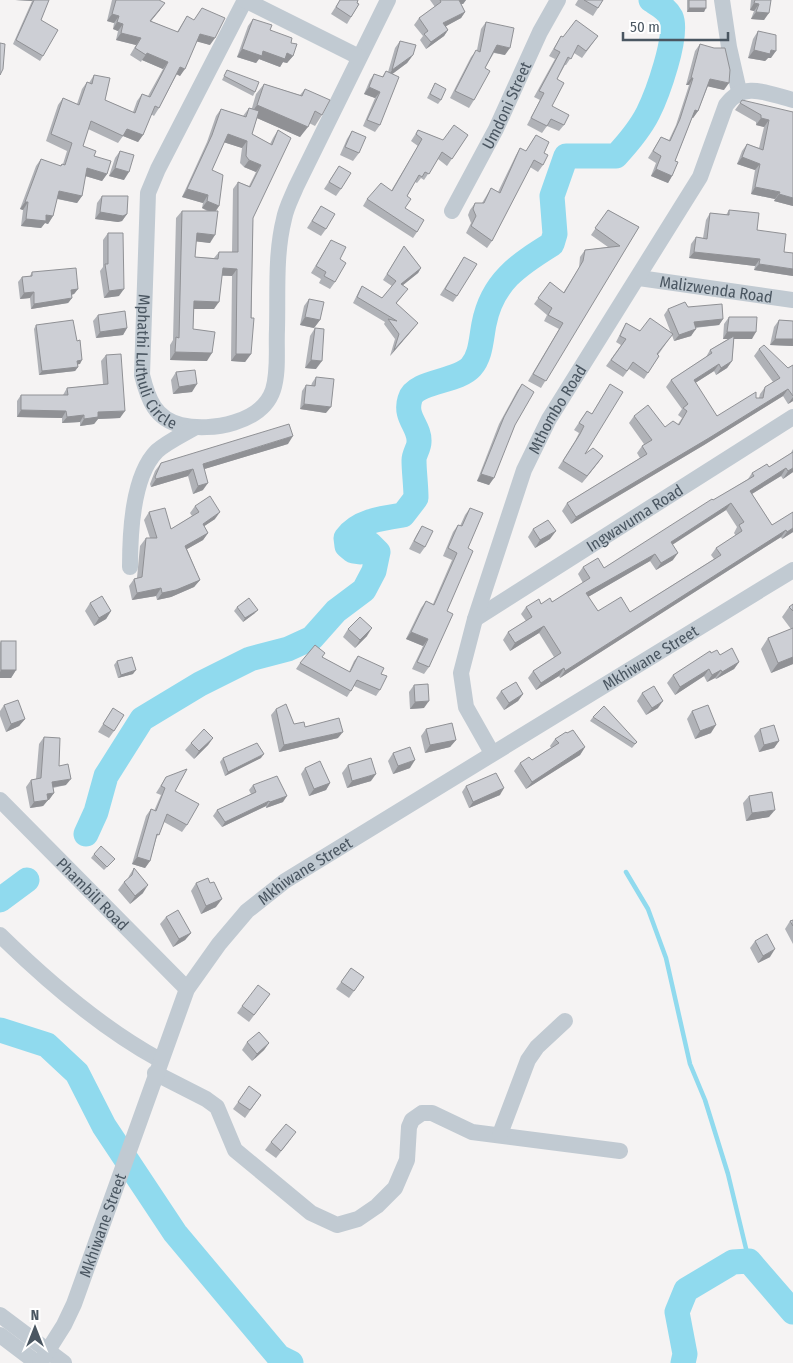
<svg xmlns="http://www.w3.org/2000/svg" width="793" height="1363" viewBox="0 0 793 1363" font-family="'Fira Sans Condensed',sans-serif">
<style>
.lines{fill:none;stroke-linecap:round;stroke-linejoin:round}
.stream{stroke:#90daee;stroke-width:4.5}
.river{stroke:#90daee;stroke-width:25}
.minor{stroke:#c1cad2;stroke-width:16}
.wall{fill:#b0b2b7;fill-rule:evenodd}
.shaded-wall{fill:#909195}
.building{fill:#cdcfd5;stroke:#909195;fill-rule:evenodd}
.labels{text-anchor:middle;stroke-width:5;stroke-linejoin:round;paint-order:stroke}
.street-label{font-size:16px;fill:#4a5661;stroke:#fff}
</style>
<rect width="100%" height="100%" fill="#f5f3f3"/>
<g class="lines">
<polyline class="stream" points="626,872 648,909 666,958 690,1064 705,1100 728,1174 749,1261"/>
<g class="river">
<path d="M86,834L96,812L106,776L142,719L200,684L250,659L288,649L312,638L336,611L364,590L374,571L378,552L370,544L360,552L353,551L347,546L346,538C358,521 383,518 403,515L416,498C416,485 414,472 414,460C414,454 419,448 419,442C420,426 404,418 410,399C415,381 458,382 471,367C481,356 481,339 484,324C492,282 518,265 552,244L555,234L552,196L566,156H616C628,143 640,129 648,113C657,95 679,35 671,17C667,9 659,5 651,0"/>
<polyline points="0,900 27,880"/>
<polyline points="0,1030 47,1045 77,1073 104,1126 175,1233 279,1357 291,1363"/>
<polyline points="683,1363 685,1354 677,1312 686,1290 733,1262 749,1261 793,1312"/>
</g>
<g class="minor">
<path id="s1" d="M245,0L158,169L148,193L142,375C148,399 155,419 181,425C211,432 262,423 273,390C279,371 276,349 277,329C278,293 275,255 284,219C286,208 292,197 296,187L388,0"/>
<polyline points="245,0 359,57"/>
<polyline points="722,0 729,47 739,91"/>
<path id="s2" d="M452,211L496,129L540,32L558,0"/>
<path id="s3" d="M639,278L793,300"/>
<path d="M130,567C130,534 132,476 157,451C167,442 182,435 194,428"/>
<path id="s4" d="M475,619L793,417"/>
<path id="s5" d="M492,753L466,707L461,673L475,619L524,470L549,419L700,177L726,105C744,80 768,94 793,100"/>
<path id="s6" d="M0,800L187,989"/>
<path d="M0,935C48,982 101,1028 160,1060"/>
<polyline points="155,1073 206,1099 217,1107 235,1150 311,1213 337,1225 358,1219 377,1206 395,1188 407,1160 409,1127 412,1120 422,1113 432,1113 472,1132 620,1151"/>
<polyline points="500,1134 528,1060 537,1047 565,1021"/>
<polyline points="0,1315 64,1363"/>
<polyline points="0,1335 37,1363"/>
<path id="s7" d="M40,1363L64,1325L74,1304L187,989L219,944L247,911L285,881L793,570"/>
</g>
</g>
<g class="wall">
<polygon points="16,0 50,0 48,0 41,20 43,56 40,61 13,44 32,1"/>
<polygon points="112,0 159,0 160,10 151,21 177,32 187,16 210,45 197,41 180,76 177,74 159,108 154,116 151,114 143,135 138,142 123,136 118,143 88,129 83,146 94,156 107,174 102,181 85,176 82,196 77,203 57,199 53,216 48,224 45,223 41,228 21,226 23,210 20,209 36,166 41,159 60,166 62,164 63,164 67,151 46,141 58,105 63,98 77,104 82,89 87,82 89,83 94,75 105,100 133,112 137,101 142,94 148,96 163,69 142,60 141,62 130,55 136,45 116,40 118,31 113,29 114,23 107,21"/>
<polygon points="340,0 357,3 359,4 347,24 331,14"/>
<polygon points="430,0 466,0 463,4 461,4 465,12 461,18 446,26 448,30 444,36 426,49 420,40 423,36 414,25 419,18 435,7"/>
<polygon points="578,0 603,0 593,16 575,5"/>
<polygon points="687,0 706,0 704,12 687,12"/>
<polygon points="750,0 771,0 764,20 751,19 754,11 750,10 751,0"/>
<polygon points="253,19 291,43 293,56 287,63 283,62 280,67 259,59 256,63 237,57 248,26"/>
<polygon points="486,22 505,55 494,53 485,68 474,100 469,108 450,98 471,57 477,50 481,29"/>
<polygon points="758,31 771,58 768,58 765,61 748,58 753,39"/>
<polygon points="561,36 563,37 598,36 582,58 574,53 566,65 565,65 557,79 552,106 564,125 559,131 547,126 542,133 527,125 540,100 534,97 555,59 549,56"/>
<polygon points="400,41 413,55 407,63 392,74 380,125 375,132 363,126 375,98 364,94 370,80 374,74 382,77 386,71 388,72 395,48"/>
<polygon points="700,44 724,90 708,86 698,111 693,118 692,118 675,161 672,176 668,183 651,176 656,163 648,158 661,137 669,140 676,125 689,85 686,85 695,51"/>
<polygon points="227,70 255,92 253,96 222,80"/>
<polygon points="435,83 441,100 438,104 427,98"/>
<path d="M264,84L300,95L305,89L322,115L315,126L309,123L300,137L257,118L252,134L270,144L273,138L278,130L253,218L251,354L245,362L231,361L232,276H222L214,309H194L193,329L207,361L170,360V345L173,340L176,218L182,211H207L202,208L203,203L182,197L207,142L216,116L221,109L243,116L249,108H252L256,94ZM224,142L242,148L240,163L244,167L256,172L249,186L238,182L233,189L232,252H219L214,258L195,257L196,241L210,243L216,211L219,206L212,170Z"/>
<polygon points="740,103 793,112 793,206 774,201 775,199 751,194 755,170 737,164 742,151 747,144 759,148 764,127 756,125 756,122 735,110"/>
<polygon points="418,130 443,140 468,135 447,166 438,159 424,180 421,178 417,183 415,182 407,196 405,208 417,232 413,238 363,206 367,199 391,191 418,146 411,141"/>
<polygon points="352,131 359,153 353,161 340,155 347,139"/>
<polygon points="536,135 544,153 543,165 538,172 530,167 492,241 487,248 466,233 471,223 468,215 470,210 475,203 482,203 491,188 498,192 516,155 520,148 526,151"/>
<polygon points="120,151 124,180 109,176 115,158"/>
<polygon points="339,166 341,189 336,196 324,189"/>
<polygon points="102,196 127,214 122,221 118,222 95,219 97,203"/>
<polygon points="321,206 326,229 321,236 307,228"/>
<polygon points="608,210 639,227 541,388 528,381 559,329 544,321 547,315 534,304 550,282 563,293 579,268 580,257 585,250 608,247 591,235"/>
<polygon points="729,210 784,252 793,253 793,276 754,270 755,266 689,258 691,244 696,237 703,238 706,220 710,213 726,215"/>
<polygon points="108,233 119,296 104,298 100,271 103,267 103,240"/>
<polygon points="331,240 340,259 335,282 330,289 319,283 321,279 311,273"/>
<polygon points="404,246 421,268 418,273 403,285 404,294 396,304 414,328 390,356 395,339 384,324 385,322 353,303 359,291 362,286 382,298 392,286 383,280"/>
<polygon points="464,257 457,296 453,302 440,295"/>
<polygon points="32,272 78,289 74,294 72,295 72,298 68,303 31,309 30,298 20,299 18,282 22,277 30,276"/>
<polygon points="309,299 320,320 314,328 300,325 304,306"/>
<polygon points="688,307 723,319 719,325 695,328 691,336 674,341 672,335 658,355 659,356 644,379 629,369 623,377 606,366 621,345 616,342 622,330 626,323 640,331 671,333 664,315 668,309"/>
<polygon points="98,315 127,328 123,335 96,338 93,321"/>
<polygon points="729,317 752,339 734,339 732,361 727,368 716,375 714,371 695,383 717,416 756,398 759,398 760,394 765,387 773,382 754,356 759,349 788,368 793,365 793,401 788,404 783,396 704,445 571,524 562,511 567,503 640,458 637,453 642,446 644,444 629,423 634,416 665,427 678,424 682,418 678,415 682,409 666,387 671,380 706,357 710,350 728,339 723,339 724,324"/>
<polygon points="779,320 793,321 793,346 770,345 774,327"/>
<polygon points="36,325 77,341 80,364 78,364 78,367 75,371 39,375 34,329"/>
<polygon points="315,328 316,369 305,368 310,336"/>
<polygon points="106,355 120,418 98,419 94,424 80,426 80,422 62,423 62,418 17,417 17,401 21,395 63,395 67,388 103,384 101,361"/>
<polygon points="176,372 192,392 173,394 171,380"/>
<polygon points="316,377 326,413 300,409 302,391 306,385 311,386 312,383"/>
<polygon points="522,384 515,425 489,485 477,481 499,424 517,391"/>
<polygon points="610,384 585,454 603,456 582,483 558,468 575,441 579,433 574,430 582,418 587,411 592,414"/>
<polygon points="288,444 204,469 203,490 193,494 188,476 151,487 150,484 155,471 161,463"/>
<path d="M793,449V472L783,479L781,476L752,494L772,525L793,512V532L782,539L781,537L560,678L559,676L536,690L528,678L533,671L554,657L539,633L510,651L503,640L508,632L526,621L521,614L526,607L552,602L583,583L578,574L583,567L604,568L748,479L752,473L769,467L791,453ZM726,510L737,527L734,533L736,536L716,548L711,555L714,559L630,612L598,611L588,597L650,561L656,570L673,560L672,544Z"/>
<polygon points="195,506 215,519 204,526 208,533 203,540 187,549 200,580 194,587 171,597 157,600 156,596 132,600 129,586 134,579 137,578 140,546 146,538 150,538 144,520 149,512 171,529 192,516 190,513"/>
<polygon points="470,508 468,548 447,611 429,667 424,674 412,669 423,646 406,639 421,608 426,601 433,604 452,560 443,556 453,532 458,525 460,526 465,515"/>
<polygon points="422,526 425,547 420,554 409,549 417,534"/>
<polygon points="533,529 550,539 535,548 528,537"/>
<polygon points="90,603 111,611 106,619 94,626 85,611"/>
<polygon points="793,604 793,664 771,673 761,649 768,638 791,629 782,617 789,607"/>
<polygon points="237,607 255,613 243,622 234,611"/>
<polygon points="348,629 367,636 355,648 343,637"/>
<polygon points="1,641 16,670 11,678 0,678 0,643"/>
<polygon points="711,653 720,655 739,662 734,669 716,679 715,678 707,682 704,676 675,695 667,683 673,675"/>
<polygon points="358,656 381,674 380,690 376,696 354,686 347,697 296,669 300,663 322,657 349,672 354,661"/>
<polygon points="117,661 133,674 118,678 114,665"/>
<polygon points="414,685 424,708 410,709 409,692"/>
<polygon points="501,691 523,694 518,701 504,710 496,698"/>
<polygon points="642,693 658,708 646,715 637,701"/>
<polygon points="4,705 25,719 19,726 6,732 0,716 0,711"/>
<polygon points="113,708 114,731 109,738 98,732"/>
<polygon points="276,709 294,724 305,727 338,738 279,752 271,715"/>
<polygon points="692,711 711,733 695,739 687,719"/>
<polygon points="593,717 637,742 632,748 590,721"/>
<polygon points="426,729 456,740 450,747 425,753 421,736"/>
<polygon points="760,729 779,741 774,748 759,752 754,736"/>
<polygon points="567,733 585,747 580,755 526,789 514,771 520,763 532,760 551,748 550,746 555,739"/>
<polygon points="44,737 59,766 66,785 53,788 54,793 43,806 30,808 26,787 31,780 36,779 39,744"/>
<polygon points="213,738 208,745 194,759 185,750 191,743"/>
<polygon points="393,753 410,768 393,774 388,761"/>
<polygon points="223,758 261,758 225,776 220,762"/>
<polygon points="348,765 371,781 347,788 342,773"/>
<polygon points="305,768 330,783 326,790 309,796 301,774"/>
<polygon points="166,777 175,791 187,825 182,832 164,822 156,839 150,861 145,868 132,864 146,816 151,809 154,811 161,795 156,793"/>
<polygon points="253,785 283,802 266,808 266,806 222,827 213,816 217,810 251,794 249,790"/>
<polygon points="466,786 500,795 469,808 462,792"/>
<polygon points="749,796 769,817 746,821 743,803"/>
<polygon points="94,854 112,862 104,870 91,858"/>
<polygon points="134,868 143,893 130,904 118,890 124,882 128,879 129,876"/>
<polygon points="196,883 210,883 216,907 201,914 191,891"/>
<polygon points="166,917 191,933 185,940 173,947 160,924"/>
<polygon points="793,920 793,944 785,929 790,921"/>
<polygon points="755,941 770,957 758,963 750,948"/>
<polygon points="351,968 364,977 349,998 336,989"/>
<polygon points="270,994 249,1022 237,1013 242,1006"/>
<polygon points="247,1042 269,1043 264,1050 252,1061 242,1050"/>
<polygon points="261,1095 245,1118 233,1109 238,1102"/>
<polygon points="291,1139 276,1158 265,1150 271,1142"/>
</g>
<g class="shaded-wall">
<polygon points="15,0 33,0 32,1"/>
<polygon points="454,0 466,0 463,4 452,3"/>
<polygon points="165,3 160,10 145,28 150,21"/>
<polygon points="754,3 759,4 754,11 750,10"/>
<polygon points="689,8 706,8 704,12 687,12"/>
<polygon points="465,12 461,18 439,30 443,23"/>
<polygon points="756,12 769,13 764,20 751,19"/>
<polygon points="112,14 119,16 114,23 107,21"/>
<polygon points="117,22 123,24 118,31 113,29"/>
<polygon points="448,30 444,36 426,49 431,42"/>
<polygon points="121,33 141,38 136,45 116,40"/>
<polygon points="200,34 215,38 210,45 195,41"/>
<polygon points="497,45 510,48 505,55 492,52"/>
<polygon points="242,49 287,53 293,56 287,63 283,62 280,67 259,59 256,63 237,57"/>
<polygon points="754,50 771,50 776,51 771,58 768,58 765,61 748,58"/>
<polygon points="147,53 168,62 163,69 142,60"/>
<polygon points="413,55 407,63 387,78 392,70"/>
<polygon points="180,67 185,69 180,76 176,74"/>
<polygon points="691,78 693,78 689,85 686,85"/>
<polygon points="710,79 729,83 724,90 706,86"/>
<polygon points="369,87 380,92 375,98 364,94"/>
<polygon points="257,105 308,127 300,137 250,115"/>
<polygon points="695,110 698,111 693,118 690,117"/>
<polygon points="761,118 769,120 764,127 756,125"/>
<polygon points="127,129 143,135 138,142 123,136"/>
<polygon points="228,134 247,141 242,148 223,142"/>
<polygon points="742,157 760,164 755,170 737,164"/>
<polygon points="249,160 261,165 256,172 244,167"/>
<polygon points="87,168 107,174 102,181 82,175"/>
<polygon points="115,168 129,172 124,180 109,176"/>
<polygon points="656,169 672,176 668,183 651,176"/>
<polygon points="755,187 780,192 775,199 751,194"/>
<polygon points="187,189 208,195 203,203 182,197"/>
<polygon points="59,191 82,196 77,203 54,198"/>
<polygon points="779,194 793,198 793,206 774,201"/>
<polygon points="207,201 219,206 214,213 202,208"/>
<polygon points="25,202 28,202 23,210 20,209"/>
<polygon points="100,212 127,214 122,221 118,222 95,219"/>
<polygon points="46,215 53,216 48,224 45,223 41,228 21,226 26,219"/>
<polygon points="197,233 215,235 210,243 192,241"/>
<polygon points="694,252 760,259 755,266 689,258"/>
<polygon points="759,264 793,269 793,276 754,270"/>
<polygon points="223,268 237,269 232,276 218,275"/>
<polygon points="421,268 418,273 398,289 401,284"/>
<polygon points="78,289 74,294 67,295 71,290"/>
<polygon points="124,289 119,296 104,298 109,291"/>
<polygon points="34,292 30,298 20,299 24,293"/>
<polygon points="72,298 68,303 31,309 34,304"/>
<polygon points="194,301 219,302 214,309 188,309"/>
<polygon points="305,317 320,320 314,328 300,325"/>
<polygon points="723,319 719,325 689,328 694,322"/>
<polygon points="418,323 414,328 390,356 394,350"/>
<polygon points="127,328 123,335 96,338 100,332"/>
<polygon points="696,329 691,336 674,341 679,335"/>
<polygon points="727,332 756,332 752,339 723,339"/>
<polygon points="775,339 793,339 793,346 770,345"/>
<polygon points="175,352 212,353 207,361 170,360"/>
<polygon points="236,354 251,354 245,362 231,361"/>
<polygon points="82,360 80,364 75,365 77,361"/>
<polygon points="311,360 322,361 316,369 305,368"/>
<polygon points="732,361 727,368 716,375 721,368"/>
<polygon points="719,364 714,371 689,387 694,380"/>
<polygon points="78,367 75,371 39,375 42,371"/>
<polygon points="197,384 192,392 173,394 179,387"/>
<polygon points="788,389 783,396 704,445 571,524 576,517"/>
<polygon points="793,397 793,401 788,404"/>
<polygon points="304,404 331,407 326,413 300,409"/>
<polygon points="21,410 66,411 62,418 17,417"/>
<polygon points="125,411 120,418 98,419 94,424 80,426 84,419 98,412"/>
<polygon points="84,415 80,422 62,423 67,417"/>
<polygon points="293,436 288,444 198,471 203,464"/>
<polygon points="603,456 598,463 582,483 587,476"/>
<polygon points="786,468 781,476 745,498 750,491"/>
<polygon points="793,468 793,472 783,479 788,471"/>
<polygon points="193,469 188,476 151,487 156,479"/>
<polygon points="481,474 494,478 489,485 477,481"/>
<polygon points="208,483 203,490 193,494 198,486"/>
<polygon points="731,503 726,510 666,549 671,542"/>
<polygon points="220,512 215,519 197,531 203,524"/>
<polygon points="793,528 793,532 782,539 787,532"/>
<polygon points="786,530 781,537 560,678 565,671"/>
<polygon points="556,531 550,539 535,548 540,540"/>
<polygon points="208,533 203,540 180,553 185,546"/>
<polygon points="678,553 673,560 656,570 661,563"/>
<polygon points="655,554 650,561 581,601 586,593"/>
<polygon points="200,580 194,587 171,597 157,600 162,593"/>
<polygon points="161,588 156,596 132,600 137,593"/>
<polygon points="258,610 255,613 243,622 245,618"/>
<polygon points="111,611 106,619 94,626 99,618"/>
<polygon points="544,626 539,633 510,651 515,643"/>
<polygon points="372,628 367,636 355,648 360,640"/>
<polygon points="411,632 428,639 423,646 406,639"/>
<polygon points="793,657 793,664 771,673 778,663"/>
<polygon points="739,662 734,669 716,679 722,672"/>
<polygon points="564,668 559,676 536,690 541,683"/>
<polygon points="709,669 704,676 675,695 680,687"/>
<polygon points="1,670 16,670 11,678 0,678 0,672"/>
<polygon points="136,670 133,674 118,678 121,675"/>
<polygon points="721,670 715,678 707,682 712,675"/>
<polygon points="523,694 518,701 504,710 509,703"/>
<polygon points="429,701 424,708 410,709 415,702"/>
<polygon points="663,701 658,708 646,715 652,708"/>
<polygon points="25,719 19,726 6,732 11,724"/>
<polygon points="716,725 711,733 695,739 700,731"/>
<polygon points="343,732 338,738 279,752 284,745"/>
<polygon points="213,738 208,745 194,759 199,751"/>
<polygon points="456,740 450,747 425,753 430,745"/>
<polygon points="779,741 774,748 759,752 764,745"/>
<polygon points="585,747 580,755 526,789 532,782"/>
<polygon points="264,754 261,758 225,776 228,772"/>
<polygon points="415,760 410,768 393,774 398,766"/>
<polygon points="376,774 371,781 347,788 352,781"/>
<polygon points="71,779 66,785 47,788 52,782"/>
<polygon points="330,783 326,790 309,796 314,789"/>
<polygon points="504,788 500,795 469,808 473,802"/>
<polygon points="54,793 49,800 42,800 47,794"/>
<polygon points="287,796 283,802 266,808 270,802"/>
<polygon points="48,800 43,806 30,808 34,802"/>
<polygon points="269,801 266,806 222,827 225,822"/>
<polygon points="775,810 769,817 746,821 752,813"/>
<polygon points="137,857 150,861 145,868 132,864"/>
<polygon points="148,885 143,893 130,904 135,896"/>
<polygon points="222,899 216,907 201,914 206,906"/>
<polygon points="191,933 185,940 173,947 179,939"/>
<polygon points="775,949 770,957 758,963 763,956"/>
<polygon points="269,1043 264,1050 252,1061 257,1054"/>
</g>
<g class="building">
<polygon points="34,0 49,0 41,20 58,30 43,56 16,40"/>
<polygon points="116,0 159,0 165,3 150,21 178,32 187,16 194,20 202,8 225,18 215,38 200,34 185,69 180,67 159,108 155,106 143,135 127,129 123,136 91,121 83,146 96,151 94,156 111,161 107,174 87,168 82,196 59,191 53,216 46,215 46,221 26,219 28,202 25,202 41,159 61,166 62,164 65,165 72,143 51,134 63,98 79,105 87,82 92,84 94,75 110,78 105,100 135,113 142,94 150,97 168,62 147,53 146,55 135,48 141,38 121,33 123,24 117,22 119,16 112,14"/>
<polygon points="340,0 358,0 357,3 359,4 351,17 336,7"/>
<polygon points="440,0 459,0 465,12 443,23 448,30 431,42 424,34 428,31 419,18 441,2"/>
<polygon points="584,0 603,0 598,8"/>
<rect x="689" y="0" width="17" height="8"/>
<polygon points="755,0 771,0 769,13 756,12 759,4 754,3"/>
<polygon points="253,19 272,25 270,30 292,38 291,43 297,44 293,56 287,53 285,59 263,51 262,56 242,49"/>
<polygon points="576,20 598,36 586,51 578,45 571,59 568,57 557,79 564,83 552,106 569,115 564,125 551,119 547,126 531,118 544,93 539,91 560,52 554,49 561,36 563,37"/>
<polygon points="486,22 514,28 510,48 497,45 485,68 490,71 474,100 455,91 476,50 480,52"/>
<polygon points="758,31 776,35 776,51 771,50 770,54 754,50"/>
<polygon points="400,41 416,45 413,55 392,70"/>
<polygon points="0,43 5,44 3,69 0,75"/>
<polygon points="700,44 714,48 725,48 730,70 729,83 710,79 698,111 695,110 675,161 678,162 672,176 656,169 661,156 653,151 661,137 670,141 680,119 693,78 691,78"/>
<polygon points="227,70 259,82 255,92 224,76"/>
<polygon points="386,71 399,77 380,125 367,120 380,92 369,87 374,74 383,77"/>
<polygon points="435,83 446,89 441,100 430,94"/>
<polygon points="264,84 302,96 305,89 330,100 322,115 315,111 308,127 257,105"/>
<polygon points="742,100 793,112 793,198 779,194 780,192 755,187 760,164 742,157 747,144 763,150 769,120 761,118 761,115 740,103"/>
<polygon points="249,108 259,111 252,134 272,145 278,130 291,138 253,218 251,318 254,318 251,354 236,354 237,269 223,268 219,302 194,301 193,329 215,332 212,353 175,352 176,337 179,338 182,211 218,211 215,235 197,233 195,257 218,259 219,252 238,252 238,182 250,187 261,165 249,160 246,156 247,141 228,134 212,170 223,175 219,206 207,201 208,195 187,189 212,135 221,109 246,117"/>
<polygon points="454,125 468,135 452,159 442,152 429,174 425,172 422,177 419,175 407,196 411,199 405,208 424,220 417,232 367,199 381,183 392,191 422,139 416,134 418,130 443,140"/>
<polygon points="352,131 366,137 359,153 345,147"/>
<polygon points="536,135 549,142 544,153 548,155 543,165 534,160 492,241 471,226 476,216 473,209 475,203 484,203 491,188 500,193 520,148 526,151"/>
<polygon points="120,151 134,155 129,172 115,168"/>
<polygon points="339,166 351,173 341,189 329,182"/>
<polygon points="102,196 128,196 127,214 123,216 100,212"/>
<polygon points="321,206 335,214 326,229 312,221"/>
<polygon points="608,210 639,227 546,381 533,374 563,323 548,315 552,308 538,298 550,282 564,293 583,261 585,250 620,246 595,228"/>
<polygon points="729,210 759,213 757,230 786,234 784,252 793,253 793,269 759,264 760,259 694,252 696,237 707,239 710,213 729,215"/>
<polygon points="108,233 123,233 124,289 109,291 105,264 108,264"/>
<polygon points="331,240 346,247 340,259 346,263 335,282 324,276 326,272 316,266"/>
<polygon points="404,246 421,268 401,284 408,289 396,303 418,323 394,350 399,334 388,319 397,321 357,297 362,286 382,298 396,281 387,274"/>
<polygon points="464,257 477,264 457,296 445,289"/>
<polygon points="76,268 78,289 71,290 72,298 34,304 34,292 24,293 22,277 32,276 32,272"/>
<polygon points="309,299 324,302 320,320 305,317"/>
<polygon points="685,302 688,307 722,304 723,319 694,322 696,329 679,335 668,309"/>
<polygon points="125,311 127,328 100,332 98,315"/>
<polygon points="729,317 757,317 756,332 727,332"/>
<polygon points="650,318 673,334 657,354 659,356 648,373 633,362 627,371 611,360 626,339 620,336 626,323 640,331"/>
<polygon points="73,320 77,341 80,340 82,360 77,361 78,367 42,371 36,325"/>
<polygon points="779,320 793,321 793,339 775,339"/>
<polygon points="315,328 324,329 322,361 311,360"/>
<polygon points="734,336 732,361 721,368 719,364 694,380 717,416 756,392 756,398 763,398 765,387 780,378 759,349 764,345 788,368 793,365 793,396 788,389 709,438 576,517 567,503 647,454 642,446 652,440 634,416 648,405 665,427 673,421 679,425 687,411 683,408 688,404 671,380 712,353 710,350"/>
<polygon points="121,354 125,411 98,412 98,417 84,419 84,415 67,417 66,411 21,410 21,395 68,395 67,388 108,384 106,355"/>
<polygon points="195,370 197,384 179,387 176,372"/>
<polygon points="316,377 334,379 331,407 304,404 306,385 315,386"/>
<polygon points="522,384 534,392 515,425 494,478 481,474 504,417"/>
<polygon points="610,384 623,392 585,454 593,448 603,456 587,476 563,461 580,434 584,426 579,423 587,411 592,414"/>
<polygon points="289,424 293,436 203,464 208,483 198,486 193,469 156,479 155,477 161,463"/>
<path d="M793,452V468L788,471L786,468L750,491L772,525L793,512V528L787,532L786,530L565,671L564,668L541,683L533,671L561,653L544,626L515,643L508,632L532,617L526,607L539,599L541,604L550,598L552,602L590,578L583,567L598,558L604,568L712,499L713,500L754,476L752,473L767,464L769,467ZM731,503L744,522L739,525L742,531L716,548L721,555L630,612L621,597L598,611L586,593L655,554L661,563L678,553L671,542Z"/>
<polygon points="210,496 220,512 203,524 208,533 185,546 200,580 176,590 162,593 161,588 137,593 134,579 142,577 146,538 157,538 149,512 165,508 171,529 199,512 195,506"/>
<polygon points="470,508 483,513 468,548 473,551 447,611 453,614 429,667 417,662 428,639 411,632 426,601 434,605 457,553 448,548 458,525 462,526"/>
<polygon points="548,520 556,531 540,540 533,529"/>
<polygon points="422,526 433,531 425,547 414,541"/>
<polygon points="102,596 111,611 99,618 90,603"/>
<polygon points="249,598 258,610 245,618 237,607"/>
<polygon points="793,604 793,611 789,607"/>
<polygon points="360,617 372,628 360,640 348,629"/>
<polygon points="793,628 793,657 778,663 768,638"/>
<rect x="1" y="641" width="15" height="29"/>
<polygon points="315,645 325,653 322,657 350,672 358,656 384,668 381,674 387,676 380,690 357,680 351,691 300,663"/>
<polygon points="732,648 739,662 722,672 721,670 712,675 709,669 680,687 673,675 710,651 711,653 717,650 720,655"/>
<polygon points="132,657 136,670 121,675 117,661"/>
<polygon points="516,682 523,694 509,703 501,691"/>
<polygon points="428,684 429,701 415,702 414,685"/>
<polygon points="654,686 663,701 652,708 642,693"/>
<polygon points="18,700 25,719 11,724 4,705"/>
<polygon points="286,704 294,724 304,722 305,727 339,718 343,732 284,745 276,709"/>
<polygon points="708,705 716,725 700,731 692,711"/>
<polygon points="604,706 637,742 635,744 593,717"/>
<polygon points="113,708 124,715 114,731 103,724"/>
<polygon points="452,723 456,740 430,745 426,729"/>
<polygon points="774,725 779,741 764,745 760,729"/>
<polygon points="204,729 213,738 199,751 191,743"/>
<polygon points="573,730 585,747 532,782 520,763 529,757 532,760 559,743 555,739 566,732 567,733"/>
<polygon points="44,737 60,738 59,766 68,764 71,779 52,782 54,793 47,794 48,800 34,802 31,780 41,778"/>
<polygon points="257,743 264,754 228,772 223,758"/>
<polygon points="410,747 415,760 398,766 393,753"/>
<polygon points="371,758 376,774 352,781 348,765"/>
<polygon points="320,761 330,783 314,789 305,768"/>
<polygon points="187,769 175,791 199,804 187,825 167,814 159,835 157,834 150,861 137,857 151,809 156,811 165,788 161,786 166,777"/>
<polygon points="496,773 504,788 473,802 466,786"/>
<polygon points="277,776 287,796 270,802 269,801 225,822 217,810 256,792 253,785"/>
<polygon points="772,792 775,810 752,813 749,796"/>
<polygon points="101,846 115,859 107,867 94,854"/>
<polygon points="134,868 148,885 135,896 124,882 132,875"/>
<polygon points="208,878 210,883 214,882 222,899 206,906 196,883"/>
<polygon points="178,910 191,933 179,939 166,917"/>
<polygon points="793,920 793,926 790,921"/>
<polygon points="767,934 775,949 763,956 755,941"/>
<polygon points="351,968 364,977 354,991 341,982"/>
<polygon points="258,985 270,994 254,1015 242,1006"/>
<polygon points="259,1032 269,1043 257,1054 247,1042"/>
<polygon points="249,1086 261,1095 250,1110 238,1102"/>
<polygon points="286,1124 296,1132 281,1151 271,1142"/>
</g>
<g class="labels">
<g class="street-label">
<text dy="6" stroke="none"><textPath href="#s2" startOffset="119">Umdoni Street</textPath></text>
<text dy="6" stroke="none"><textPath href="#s3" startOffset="78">Malizwenda Road</textPath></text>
<text dy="6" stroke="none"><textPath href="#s1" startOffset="389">Mphathi Luthuli Circle</textPath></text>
<text dy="6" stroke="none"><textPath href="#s5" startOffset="369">Mthombo Road</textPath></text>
<text dy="6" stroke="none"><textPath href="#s4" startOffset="189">Ingwavuma Road</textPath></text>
<text dy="6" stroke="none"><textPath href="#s7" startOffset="978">Mkhiwane Street</textPath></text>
<text dy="6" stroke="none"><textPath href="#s7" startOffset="572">Mkhiwane Street</textPath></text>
<text dy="6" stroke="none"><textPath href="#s6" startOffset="132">Phambili Road</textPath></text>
<text dy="6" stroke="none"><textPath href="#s7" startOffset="152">Mkhiwane Street</textPath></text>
</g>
</g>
<g transform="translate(35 1328)" stroke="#ffffff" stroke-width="4" paint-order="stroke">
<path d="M0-4L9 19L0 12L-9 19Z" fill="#4a5661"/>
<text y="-8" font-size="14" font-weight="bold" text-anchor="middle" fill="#4a5661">N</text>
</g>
<path d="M623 32v8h105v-8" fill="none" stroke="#4a5661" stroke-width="2.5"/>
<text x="630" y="32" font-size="15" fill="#4a5661" stroke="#ffffff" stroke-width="4" paint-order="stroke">50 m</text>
</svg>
